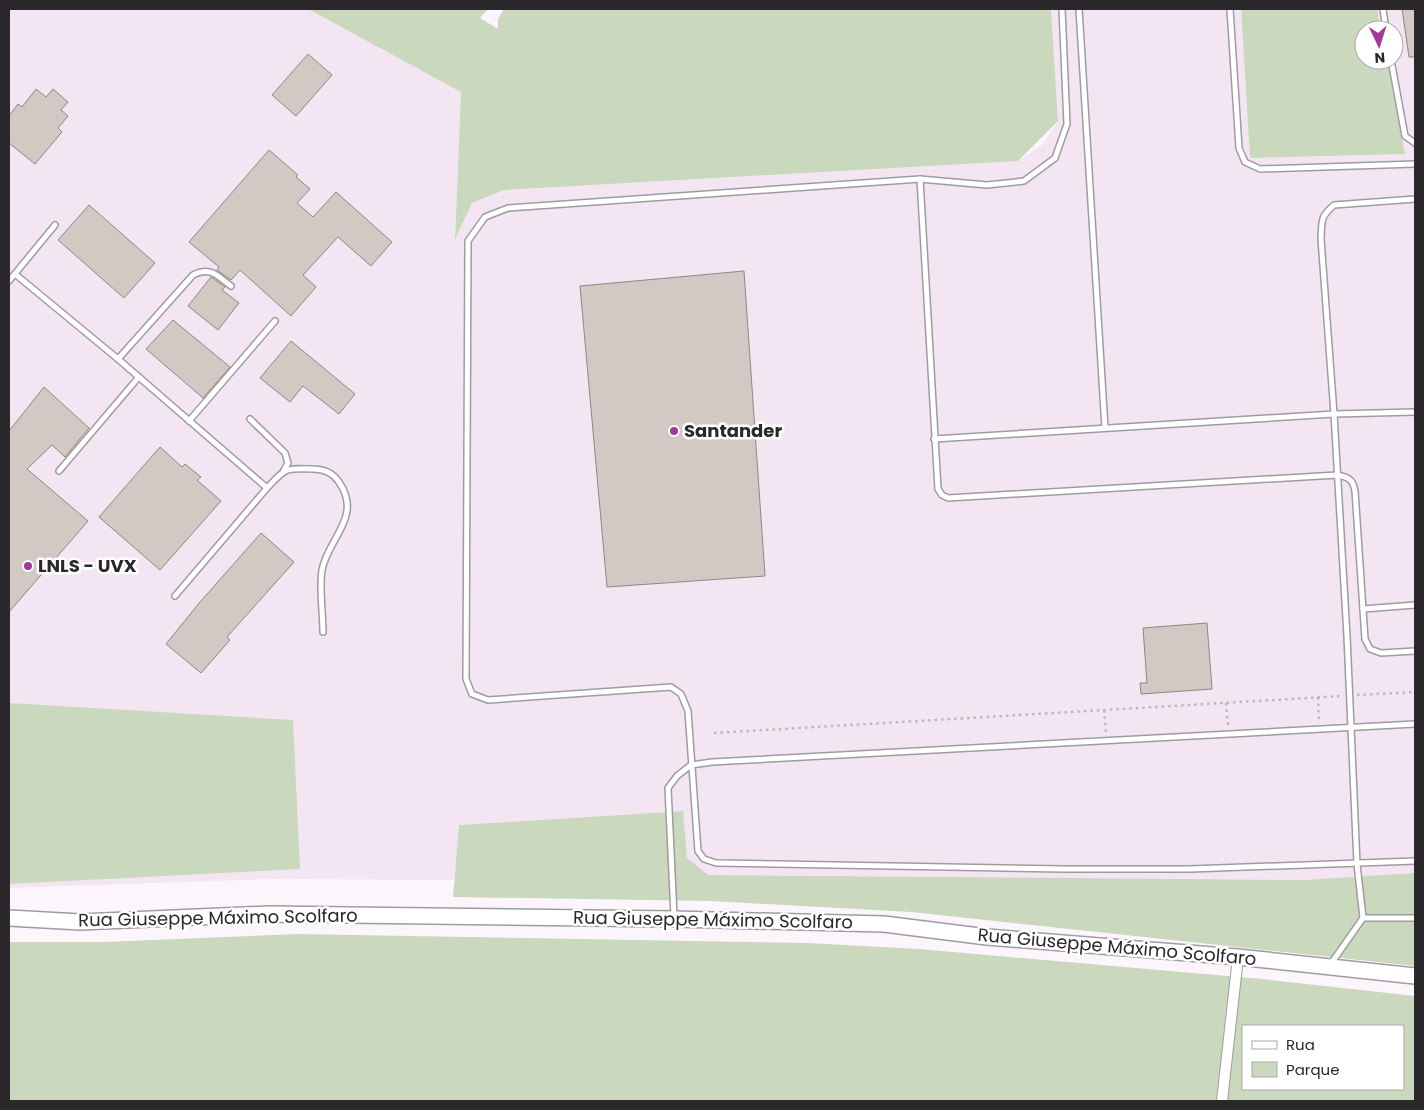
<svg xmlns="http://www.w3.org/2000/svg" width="1424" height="1110" viewBox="0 0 1424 1110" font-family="Poppins,sans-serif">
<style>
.built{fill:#f3e6f2}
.green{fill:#cad8bd;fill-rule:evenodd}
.building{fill:#d2c9c5;stroke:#8f8783}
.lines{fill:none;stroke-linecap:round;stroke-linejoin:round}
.lane-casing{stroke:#a19ba1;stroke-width:8}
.street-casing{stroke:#a19ba1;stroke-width:12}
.secondary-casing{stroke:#a19ba1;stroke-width:18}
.path{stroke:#bdb7bd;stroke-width:2.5;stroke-dasharray:2.5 4;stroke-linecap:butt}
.lane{stroke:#fff;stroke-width:5}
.street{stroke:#fff;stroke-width:10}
.secondary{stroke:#fff;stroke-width:15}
.poi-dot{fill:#a2389a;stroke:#fff;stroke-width:2}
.labels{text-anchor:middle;stroke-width:5;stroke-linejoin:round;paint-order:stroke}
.poi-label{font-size:18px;font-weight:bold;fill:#2a282a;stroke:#fff;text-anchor:start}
.street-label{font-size:18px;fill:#2a282a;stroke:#fff}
</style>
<rect width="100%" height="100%" fill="#fcf5fc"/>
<polygon class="built" points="9,9 308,9 461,92 455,237 472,203 504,190 1018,161 1042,145 1058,121 1051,9 1241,9 1250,158 1405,154 1387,60 1394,60 1394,30 1381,30 1377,9 1415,9 1415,874 1304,880 707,875 687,858 682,811 460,825 454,880 271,879 9,888"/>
<g class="green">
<polygon points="308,9 488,9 480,18 498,29 498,19 504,9 1051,9 1058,121 1018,161 504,190 472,203 455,239 461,92"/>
<polygon points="1241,9 1377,9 1381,30 1364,30 1364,60 1387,60 1405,154 1250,158"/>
<polygon points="9,703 293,720 300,869 9,884"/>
<polygon points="683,811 687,858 708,875 1304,880 1415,873 1415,966 911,912 711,901 453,897 459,825"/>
<path d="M297,934L808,943L919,949L1262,979L1415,996V1101H9V942H104ZM1243,1026H1403V1089H1243Z"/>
</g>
<g class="building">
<polygon points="1402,9 1415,9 1415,57 1409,57"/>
<polygon points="308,54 332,75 296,116 272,95"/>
<polygon points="36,89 46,97 53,89 68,102 61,110 68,116 58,128 62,132 35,164 9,143 9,116 18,104 22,107"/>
<polygon points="269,150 298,175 296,177 310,189 297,203 313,217 336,192 392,242 371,266 338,237 303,275 316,287 291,316 240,270 231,280 217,270 219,267 189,242"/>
<polygon points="89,205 155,263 124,298 58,240"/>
<polygon points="744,271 765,576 607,587 580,286"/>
<polygon points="211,277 225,287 222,290 239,303 218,330 188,306"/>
<polygon points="173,320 230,367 203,398 146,349"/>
<polygon points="291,341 355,394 339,414 303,386 290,402 260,378"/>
<polygon points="44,387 89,428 65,457 52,445 27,469 88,521 9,612 9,431"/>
<polygon points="160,447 182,467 185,464 201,477 197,480 221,501 160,570 99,517"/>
<polygon points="261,533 294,562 227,637 230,640 201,673 166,644 200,602"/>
<polygon points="1207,623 1212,689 1141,694 1140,683 1147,683 1143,628"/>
</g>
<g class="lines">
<g class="lane-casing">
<g id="lane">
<polyline points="1062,9 1067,124 1055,158 1024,181 987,185 920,179 508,208 485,217 468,241 466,679 472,694 488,700 671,687 681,694 688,711 698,851 704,859 716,863 1065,869 1190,869 1415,861"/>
<polyline points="1079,9 1105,428"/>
<polyline points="1230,9 1239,148 1245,162 1260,169 1415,164"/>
<polyline points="1383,9 1386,30"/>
<polyline points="1391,60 1405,136 1415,143"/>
<path d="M920,179L938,489L942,495L948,498L1337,475C1348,477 1353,479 1355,491L1365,639L1370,649L1381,653L1415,651"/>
<path d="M15,274L118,359L267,488C286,468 284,468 313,469C323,469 333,473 339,482C363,517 328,538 322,570C319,588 323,613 323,632"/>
<polyline points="9,281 55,225"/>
<path d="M118,359L193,275C211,266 217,276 231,286"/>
<polyline points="250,419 285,453 288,463 284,470"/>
<polyline points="189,421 275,321"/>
<path d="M934,439L1334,414L1321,239C1322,221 1320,217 1334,205L1415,199"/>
<polyline points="59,471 138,378"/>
<polyline points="175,596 267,488"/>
<polyline points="1363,609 1415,605"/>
<polyline points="674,916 668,788 677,776 691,765 712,762 1415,724"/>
<polyline points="1363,918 1357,864 1347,636 1334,414 1415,412"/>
<polyline points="1330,965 1363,918 1415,918"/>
</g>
</g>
<g class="street-casing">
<polyline id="street" points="1222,1101 1238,957"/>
</g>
<g class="secondary-casing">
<polyline id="secondary" points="9,918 80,922 269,914 674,919 884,924 987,937 1238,957 1415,976"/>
</g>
<g class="path">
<polyline points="1357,695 1415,692"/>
<polyline points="1318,697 1319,721"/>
<polyline points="1226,703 1228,726"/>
<polyline points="1104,710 1106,734"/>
<polyline points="714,733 1341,696"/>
</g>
<use href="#lane" class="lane"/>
<use href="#street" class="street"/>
<use href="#secondary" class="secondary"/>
</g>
<g class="poi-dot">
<circle cx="674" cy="431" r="5"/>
<circle cx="28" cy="566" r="5"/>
</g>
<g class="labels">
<g class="poi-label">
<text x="684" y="437">Santander</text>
<text x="38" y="572">LNLS - UVX</text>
</g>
<g class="street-label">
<text transform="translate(218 918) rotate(-1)" y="6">Rua Giuseppe Máximo Scolfaro</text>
<text transform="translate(713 920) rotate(1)" y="6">Rua Giuseppe Máximo Scolfaro</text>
<text transform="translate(1117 947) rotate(5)" y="6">Rua Giuseppe Máximo Scolfaro</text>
</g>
</g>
<rect width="1424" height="1110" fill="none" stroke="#2a282a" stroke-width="20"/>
<rect x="1242" y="1025" width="162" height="65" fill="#ffffff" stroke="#aaa9aa"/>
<rect x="1252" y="1041" width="25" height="8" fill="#ffffff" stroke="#aaa9aa"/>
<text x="1286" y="1050" font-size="15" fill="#2a282a">Rua</text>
<rect x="1252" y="1062" width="25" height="15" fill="#cad8bd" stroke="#aaa9aa"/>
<text x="1286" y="1075" font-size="15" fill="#2a282a">Parque</text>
<g transform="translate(1379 45) rotate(176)"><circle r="24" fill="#ffffff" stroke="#aaa9aa"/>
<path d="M0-4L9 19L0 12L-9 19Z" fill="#a2389a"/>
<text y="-8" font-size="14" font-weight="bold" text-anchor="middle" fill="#2a282a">N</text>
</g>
</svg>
